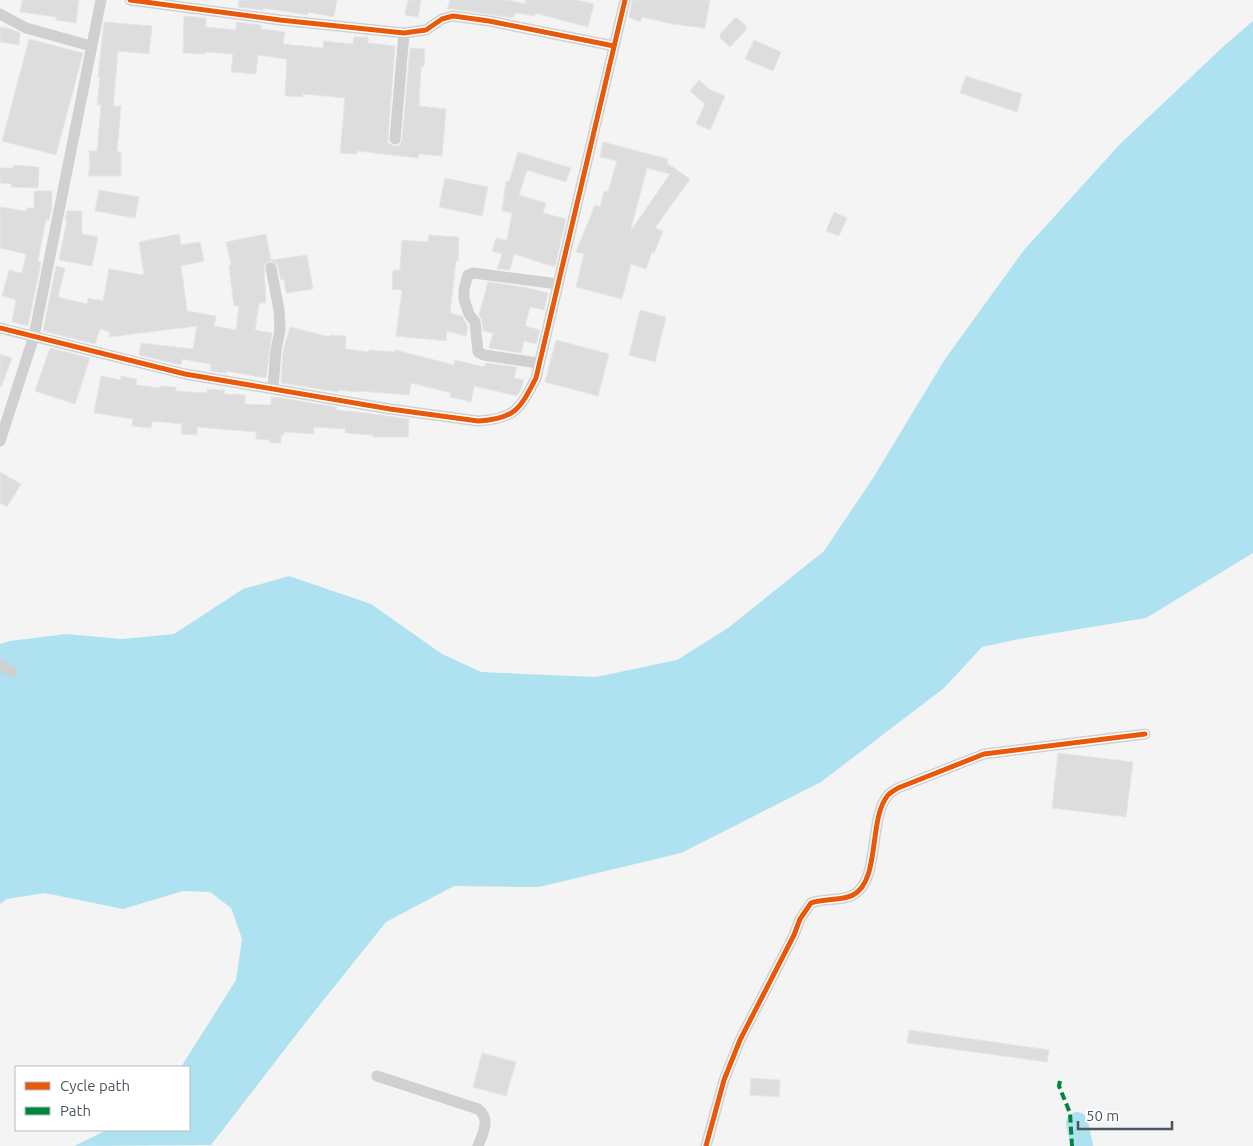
<svg xmlns="http://www.w3.org/2000/svg" width="1253" height="1146" viewBox="0 0 1253 1146" font-family="Ubuntu,sans-serif">
<style>
.water{fill:#aee2f0}
.lines{fill:none;stroke-linecap:round;stroke-linejoin:round}
.river{stroke:#aee2f0;stroke-width:22}
.building{fill:#ddddde;stroke:#e5e6e7;fill-rule:evenodd}
.minor{stroke:#ced0d2;stroke-width:11}
.quiet{stroke:#00873e;stroke-width:4;stroke-dasharray:8 4;stroke-linecap:butt}
.cycleway-casing{stroke:#fff;stroke-width:8}
.cycleway{stroke:#e8590c;stroke-width:5}
</style>
<rect width="100%" height="100%" fill="#f4f4f4"/>
<polygon class="water" points="1253,21 1253,553 1146,618 1019,639 982,647 944,688 821,782 681,853 539,887 454,886 386,922 306,1022 211,1145 74,1146 107,1130 189,1130 189,1067 181,1067 236,980 242,939 231,908 210,892 183,891 123,909 45,893 7,899 0,904 0,644 10,641 66,634 122,639 174,634 243,589 289,576 371,604 442,654 481,672 596,677 677,660 728,628 824,551 873,478 945,359 1024,250 1121,143 1225,45"/>
<g class="lines">
<polyline class="river" points="1077,1123 1082,1146"/>
</g>
<g class="building">
<polygon points="22,0 79,0 76,23 56,20 56,17 20,12"/>
<polygon points="239,0 337,0 334,17 308,12 308,15 263,8 263,10 238,7"/>
<polygon points="408,0 421,0 418,17 405,15"/>
<polygon points="450,0 508,0 525,4 525,0 577,0 594,4 588,27 535,13 535,16 515,13 513,18 454,9 447,9"/>
<polygon points="632,0 710,0 705,28 672,24 642,17 640,22 629,17"/>
<polygon points="184,16 206,18 206,27 236,30 236,22 261,25 261,29 285,32 283,44 323,48 324,41 353,44 354,37 368,37 368,43 395,46 388,138 388,143 394,146 399,146 402,140 410,48 425,49 424,67 421,67 419,106 446,109 442,156 419,154 418,158 357,151 357,154 340,153 345,98 303,94 303,97 285,96 287,59 258,55 256,74 231,72 233,54 205,52 205,54 183,53"/>
<polygon points="736,17 746,26 746,30 730,47 720,38 720,34"/>
<polygon points="104,22 152,26 149,54 118,51 113,106 121,106 117,151 121,152 121,176 88,176 90,164 89,151 97,151 101,105 97,105 100,78 98,77"/>
<polygon points="0,27 11,29 20,33 19,45 0,42"/>
<polygon points="29,39 83,53 56,155 2,141"/>
<polygon points="754,40 781,52 773,71 745,59"/>
<polygon points="966,76 1022,94 1017,112 960,93"/>
<polygon points="699,80 709,89 725,96 710,130 696,124 705,104 690,91"/>
<path d="M603,142L668,159L667,163L690,179L655,228L663,231L654,253L652,252L646,269L631,264L622,299L576,287L584,254L576,252L595,205L600,207L604,191L608,192L617,161L600,157ZM647,168L670,174L630,232Z"/>
<polygon points="518,152 571,168 566,182 527,170 519,195 546,203 543,213 566,219 555,267 514,254 510,270 497,269 502,254 492,251 496,238 507,240 512,213 502,211 506,181 509,182"/>
<polygon points="13,165 39,167 38,188 11,187 12,184 0,183 0,168 13,168"/>
<polygon points="445,178 488,187 482,216 439,207"/>
<polygon points="99,190 139,197 135,218 95,211"/>
<polygon points="34,191 52,191 52,207 49,220 46,220 38,261 41,262 28,326 12,322 16,300 2,296 9,270 22,273 26,254 0,248 0,207 26,211 26,208 34,208"/>
<polygon points="67,211 82,211 82,234 98,237 92,266 59,260 67,220 65,220"/>
<polygon points="834,212 847,218 839,236 826,231"/>
<polygon points="179,234 181,245 200,242 204,261 181,266 187,311 216,316 214,326 236,330 239,306 234,306 229,266 231,265 226,242 266,234 271,260 307,255 313,289 286,293 284,279 281,280 277,264 270,261 264,266 266,303 259,303 255,330 272,333 266,378 226,371 226,373 210,371 211,364 182,359 181,365 139,355 141,343 193,349 197,326 109,337 110,332 100,329 95,344 43,331 56,266 65,268 58,297 87,304 88,298 103,301 109,269 144,275 139,242"/>
<polygon points="429,235 459,237 458,261 456,261 450,313 462,316 468,327 466,336 447,331 446,341 396,336 402,290 392,289 393,270 400,270 402,240 428,242"/>
<polygon points="488,282 524,287 548,293 544,310 530,307 525,326 540,330 536,344 524,341 521,353 489,348 493,333 483,331 482,321 479,315"/>
<polygon points="640,310 666,317 655,362 629,355"/>
<polygon points="290,327 330,337 330,335 346,336 345,349 369,352 369,350 395,352 395,350 454,365 455,360 484,367 486,363 517,367 514,378 524,380 521,389 517,396 474,386 471,402 450,397 451,393 411,383 409,395 360,391 360,392 338,390 338,392 281,383 283,351"/>
<polygon points="556,340 609,354 598,396 545,382"/>
<polygon points="50,348 90,358 75,404 35,391"/>
<polygon points="0,354 12,358 1,387 0,387"/>
<polygon points="101,376 121,380 121,376 137,379 136,385 160,388 160,386 176,387 176,391 207,393 207,389 225,390 224,394 245,395 245,404 271,405 271,397 282,398 336,407 336,410 366,413 409,419 408,437 373,437 373,435 345,433 346,429 314,427 314,434 284,432 284,435 281,435 281,443 270,443 270,440 256,439 256,432 197,427 197,435 181,434 182,424 152,421 151,428 132,426 133,419 94,413"/>
<polygon points="0,472 21,484 7,507 0,503"/>
<polygon points="1058,753 1133,762 1126,817 1052,808"/>
<polygon points="909,1030 1049,1050 1047,1062 907,1043"/>
<polygon points="482,1053 516,1062 506,1096 473,1087"/>
<polygon points="751,1078 780,1080 779,1097 750,1095"/>
</g>
<g class="lines">
<g class="minor">
<polyline points="130,0 280,20 404,33 426,30 442,19 453,16 489,21 614,46"/>
<polyline points="0,14 26,28 91,46"/>
<polyline points="395,139 404,33"/>
<polyline points="271,268 279,310 280,330 276,350 273,388"/>
<path d="M0,328L185,374L390,409L478,421C515,419 520,409 536,378L625,0"/>
<polyline points="538,363 484,355 478,352 475,322 469,314 464,299 464,289 468,275 473,273 558,284"/>
<polyline points="0,441 34,336 101,0"/>
<polyline points="0,664 12,672"/>
<path d="M377,1076L478,1109C491,1119 483,1133 478,1146"/>
<path d="M706,1146L724,1080L740,1040L794,935L800,919L811,903C824,898 843,901 853,895C881,880 868,819 888,795C891,792 895,790 898,788L984,754L1145,734"/>
</g>
<polyline class="quiet" points="1060,1081 1059,1086 1070,1113 1072,1146"/>
<g class="cycleway-casing">
<g id="cycleway">
<polyline points="130,0 280,20 404,33 426,30 442,19 453,16 489,21 614,46"/>
<path d="M0,328L185,374L390,409L478,421C515,419 520,409 536,378L625,0"/>
<path d="M706,1146L724,1080L740,1040L794,935L800,919L811,903C824,898 843,901 853,895C881,880 868,819 888,795C891,792 895,790 898,788L984,754L1145,734"/>
</g>
</g>
<use href="#cycleway" class="cycleway"/>
</g>
<rect x="15" y="1066" width="175" height="65" fill="#ffffff" stroke="#b7bbc0"/>
<rect x="25" y="1082" width="25" height="8" fill="#e8590c" stroke="#b7bbc0"/>
<text x="60" y="1091" font-size="15" fill="#4a5661">Cycle path</text>
<rect x="25" y="1107" width="25" height="8" fill="#00873e" stroke="#b7bbc0"/>
<text x="60" y="1116" font-size="15" fill="#4a5661">Path</text>
<path d="M1078 1121v8h94v-8" fill="none" stroke="#4a5661" stroke-width="2.5"/>
<text x="1086" y="1121" font-size="15" fill="#4a5661" stroke="#ffffff" stroke-width="4" paint-order="stroke">50 m</text>
</svg>
